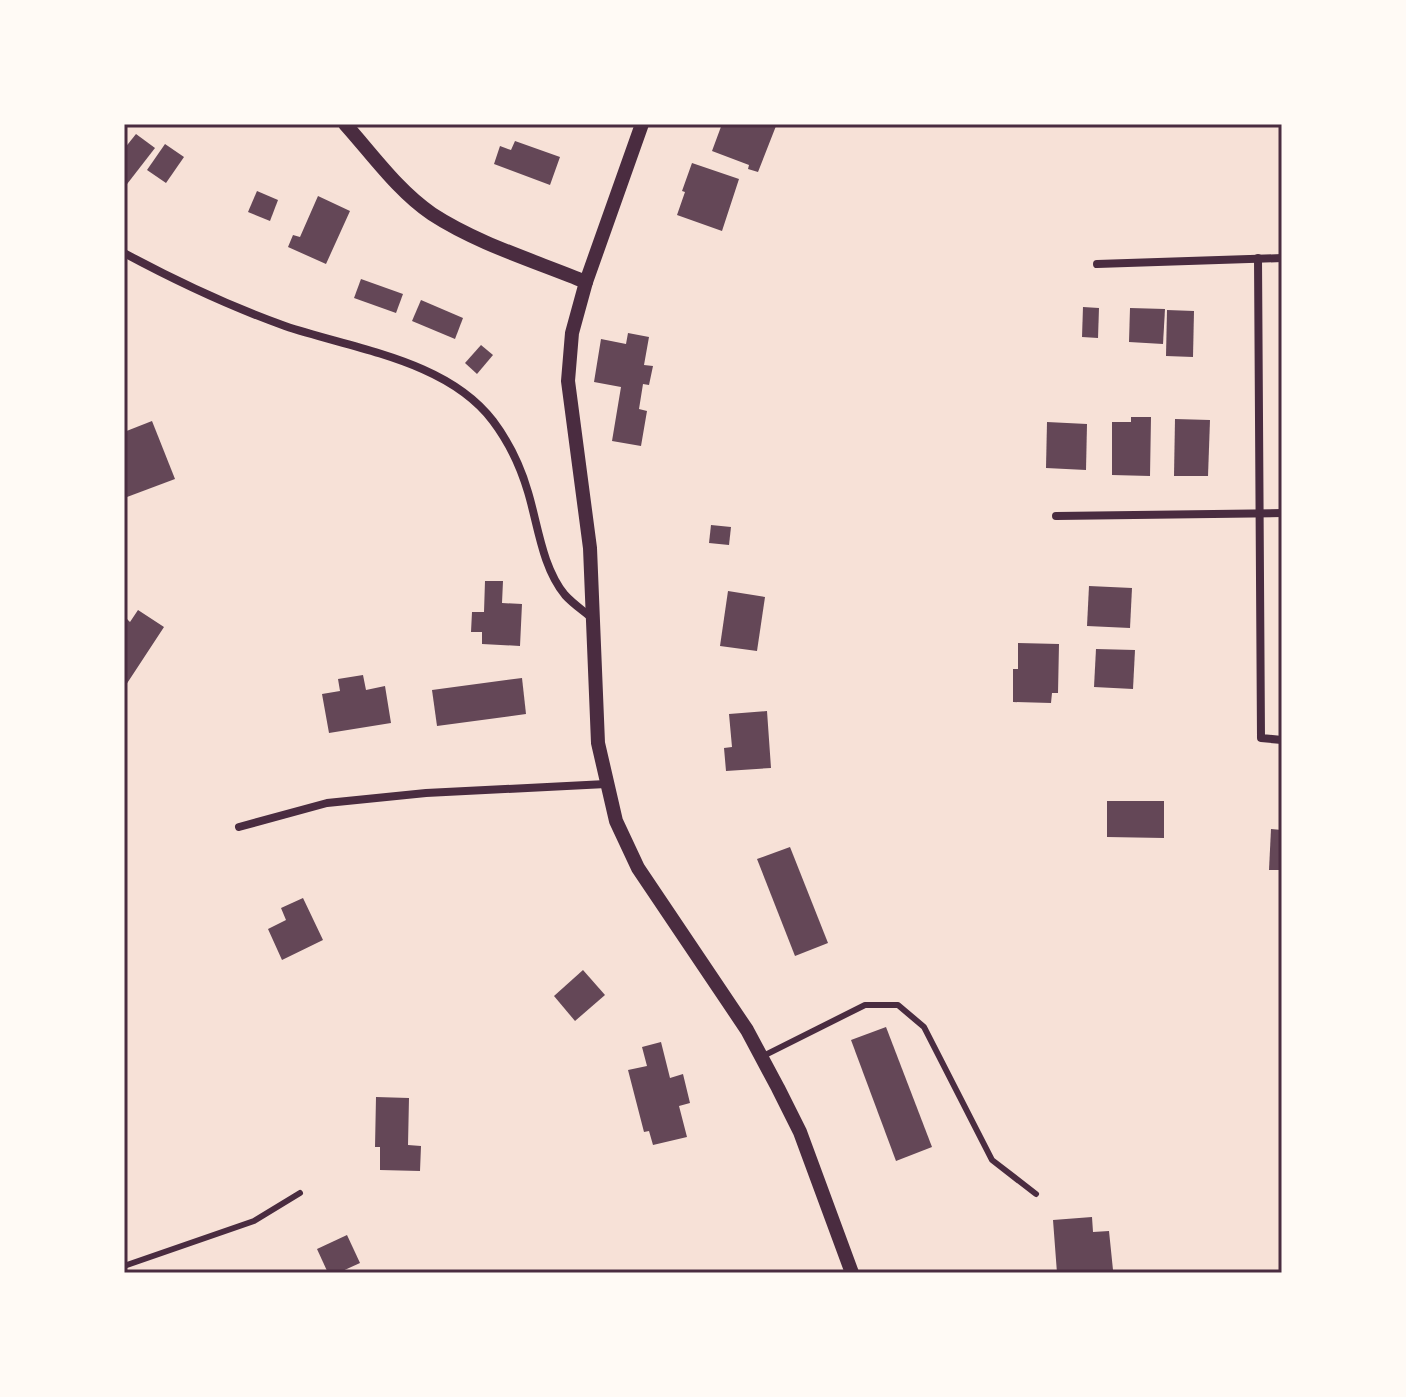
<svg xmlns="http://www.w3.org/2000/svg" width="1406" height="1397" viewBox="0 0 1406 1397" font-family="'Source Sans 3',sans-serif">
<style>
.building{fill:#644757}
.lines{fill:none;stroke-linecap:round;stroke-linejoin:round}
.service{stroke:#4a2c40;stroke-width:6}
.minor{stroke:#4a2c40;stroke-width:8}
.tertiary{stroke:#4a2c40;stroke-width:14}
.neatline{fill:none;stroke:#4a2c40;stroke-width:3}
</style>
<rect width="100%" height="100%" fill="#f7e1d7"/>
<g class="building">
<polygon points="722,124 776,126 758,172 748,169 749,165 712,151"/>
<polygon points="136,134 155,148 124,188 124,149"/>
<polygon points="515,141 560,157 550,185 494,164 500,146 511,150"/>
<polygon points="165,144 184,157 166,183 147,170"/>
<polygon points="692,163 739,179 722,231 677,215 685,192 682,191"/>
<polygon points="257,191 278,200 270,221 248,212"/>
<polygon points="318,196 350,211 326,264 288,247 293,235 300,237"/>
<polygon points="361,279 403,294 396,313 354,298"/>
<polygon points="421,300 463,318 455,339 412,321"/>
<polygon points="1083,307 1099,308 1098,338 1082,337"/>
<polygon points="1130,308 1165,309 1163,344 1129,342"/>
<polygon points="1167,310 1194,311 1193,357 1166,356"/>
<polygon points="628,333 649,337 644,365 653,366 649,385 643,384 639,409 647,411 641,446 612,441 621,387 594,382 601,339 626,344"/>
<polygon points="481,345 493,355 477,374 465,363"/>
<polygon points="1131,417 1151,417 1150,476 1112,475 1112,422 1131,422"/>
<polygon points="1175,419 1210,420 1208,476 1174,476"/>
<polygon points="152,421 175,479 127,497 124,489 124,432"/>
<polygon points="1047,422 1087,424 1086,470 1046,468"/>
<polygon points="711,525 731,527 729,545 709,543"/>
<polygon points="485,581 503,581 502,603 522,604 520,646 482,644 482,632 471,632 472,612 484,612"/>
<polygon points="1089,586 1132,588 1130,628 1087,626"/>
<polygon points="728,591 765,597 757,651 720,646"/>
<polygon points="138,610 164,627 124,688 124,624 127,619 130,622"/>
<polygon points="1018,643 1059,644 1058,693 1052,693 1051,703 1013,702 1013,669 1018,669"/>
<polygon points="1096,649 1135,650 1133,689 1094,687"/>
<polygon points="363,675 366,690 385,686 391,723 329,733 322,694 340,691 338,679"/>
<polygon points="522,678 526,714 437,726 432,690"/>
<polygon points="767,711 771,768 726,771 724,748 732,747 729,714"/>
<polygon points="1107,801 1164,801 1164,838 1107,837"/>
<polygon points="1271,829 1282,830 1282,870 1269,870"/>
<polygon points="790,847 828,943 795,956 757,859"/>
<polygon points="303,898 323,940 282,960 268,929 286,920 281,908"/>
<polygon points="583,970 605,995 575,1021 554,996"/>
<polygon points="886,1027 932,1147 896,1161 851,1040"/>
<polygon points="661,1042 670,1078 683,1074 690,1103 679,1106 687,1137 653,1145 649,1131 644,1132 628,1070 647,1066 642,1047"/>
<polygon points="376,1097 409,1098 408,1145 421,1146 420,1171 380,1170 380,1147 375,1147"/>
<polygon points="1092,1217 1093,1232 1109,1231 1113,1270 1057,1273 1053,1220"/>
<polygon points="347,1235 360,1263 338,1273 328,1273 317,1249"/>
</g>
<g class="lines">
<g class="service">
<polyline points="761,1057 865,1005 898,1005 924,1027 992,1160 1036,1194"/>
<polyline points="124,1266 254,1221 300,1193"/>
</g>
<g class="minor">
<path d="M124,253C176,281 229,306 285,326C353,349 447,360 493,421C508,441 521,468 528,492C538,525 542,567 565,595C573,604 584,611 593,619"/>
<polyline points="1258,258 1261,738 1282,740"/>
<polyline points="1097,264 1282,258"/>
<polyline points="1056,516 1282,513"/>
<polyline points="239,827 327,803 426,793 606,784"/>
</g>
<g class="tertiary">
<path d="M345,124C372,154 398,191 432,214C478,244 535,261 586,282"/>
<polyline points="642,124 586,282 572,333 568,381 590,548 598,743 616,821 638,868 747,1030 778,1088 800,1132 852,1273"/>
</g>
</g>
<rect width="1406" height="1397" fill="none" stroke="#fffaf5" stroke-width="252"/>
<rect x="126" y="126" width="1154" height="1145" class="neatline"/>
</svg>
